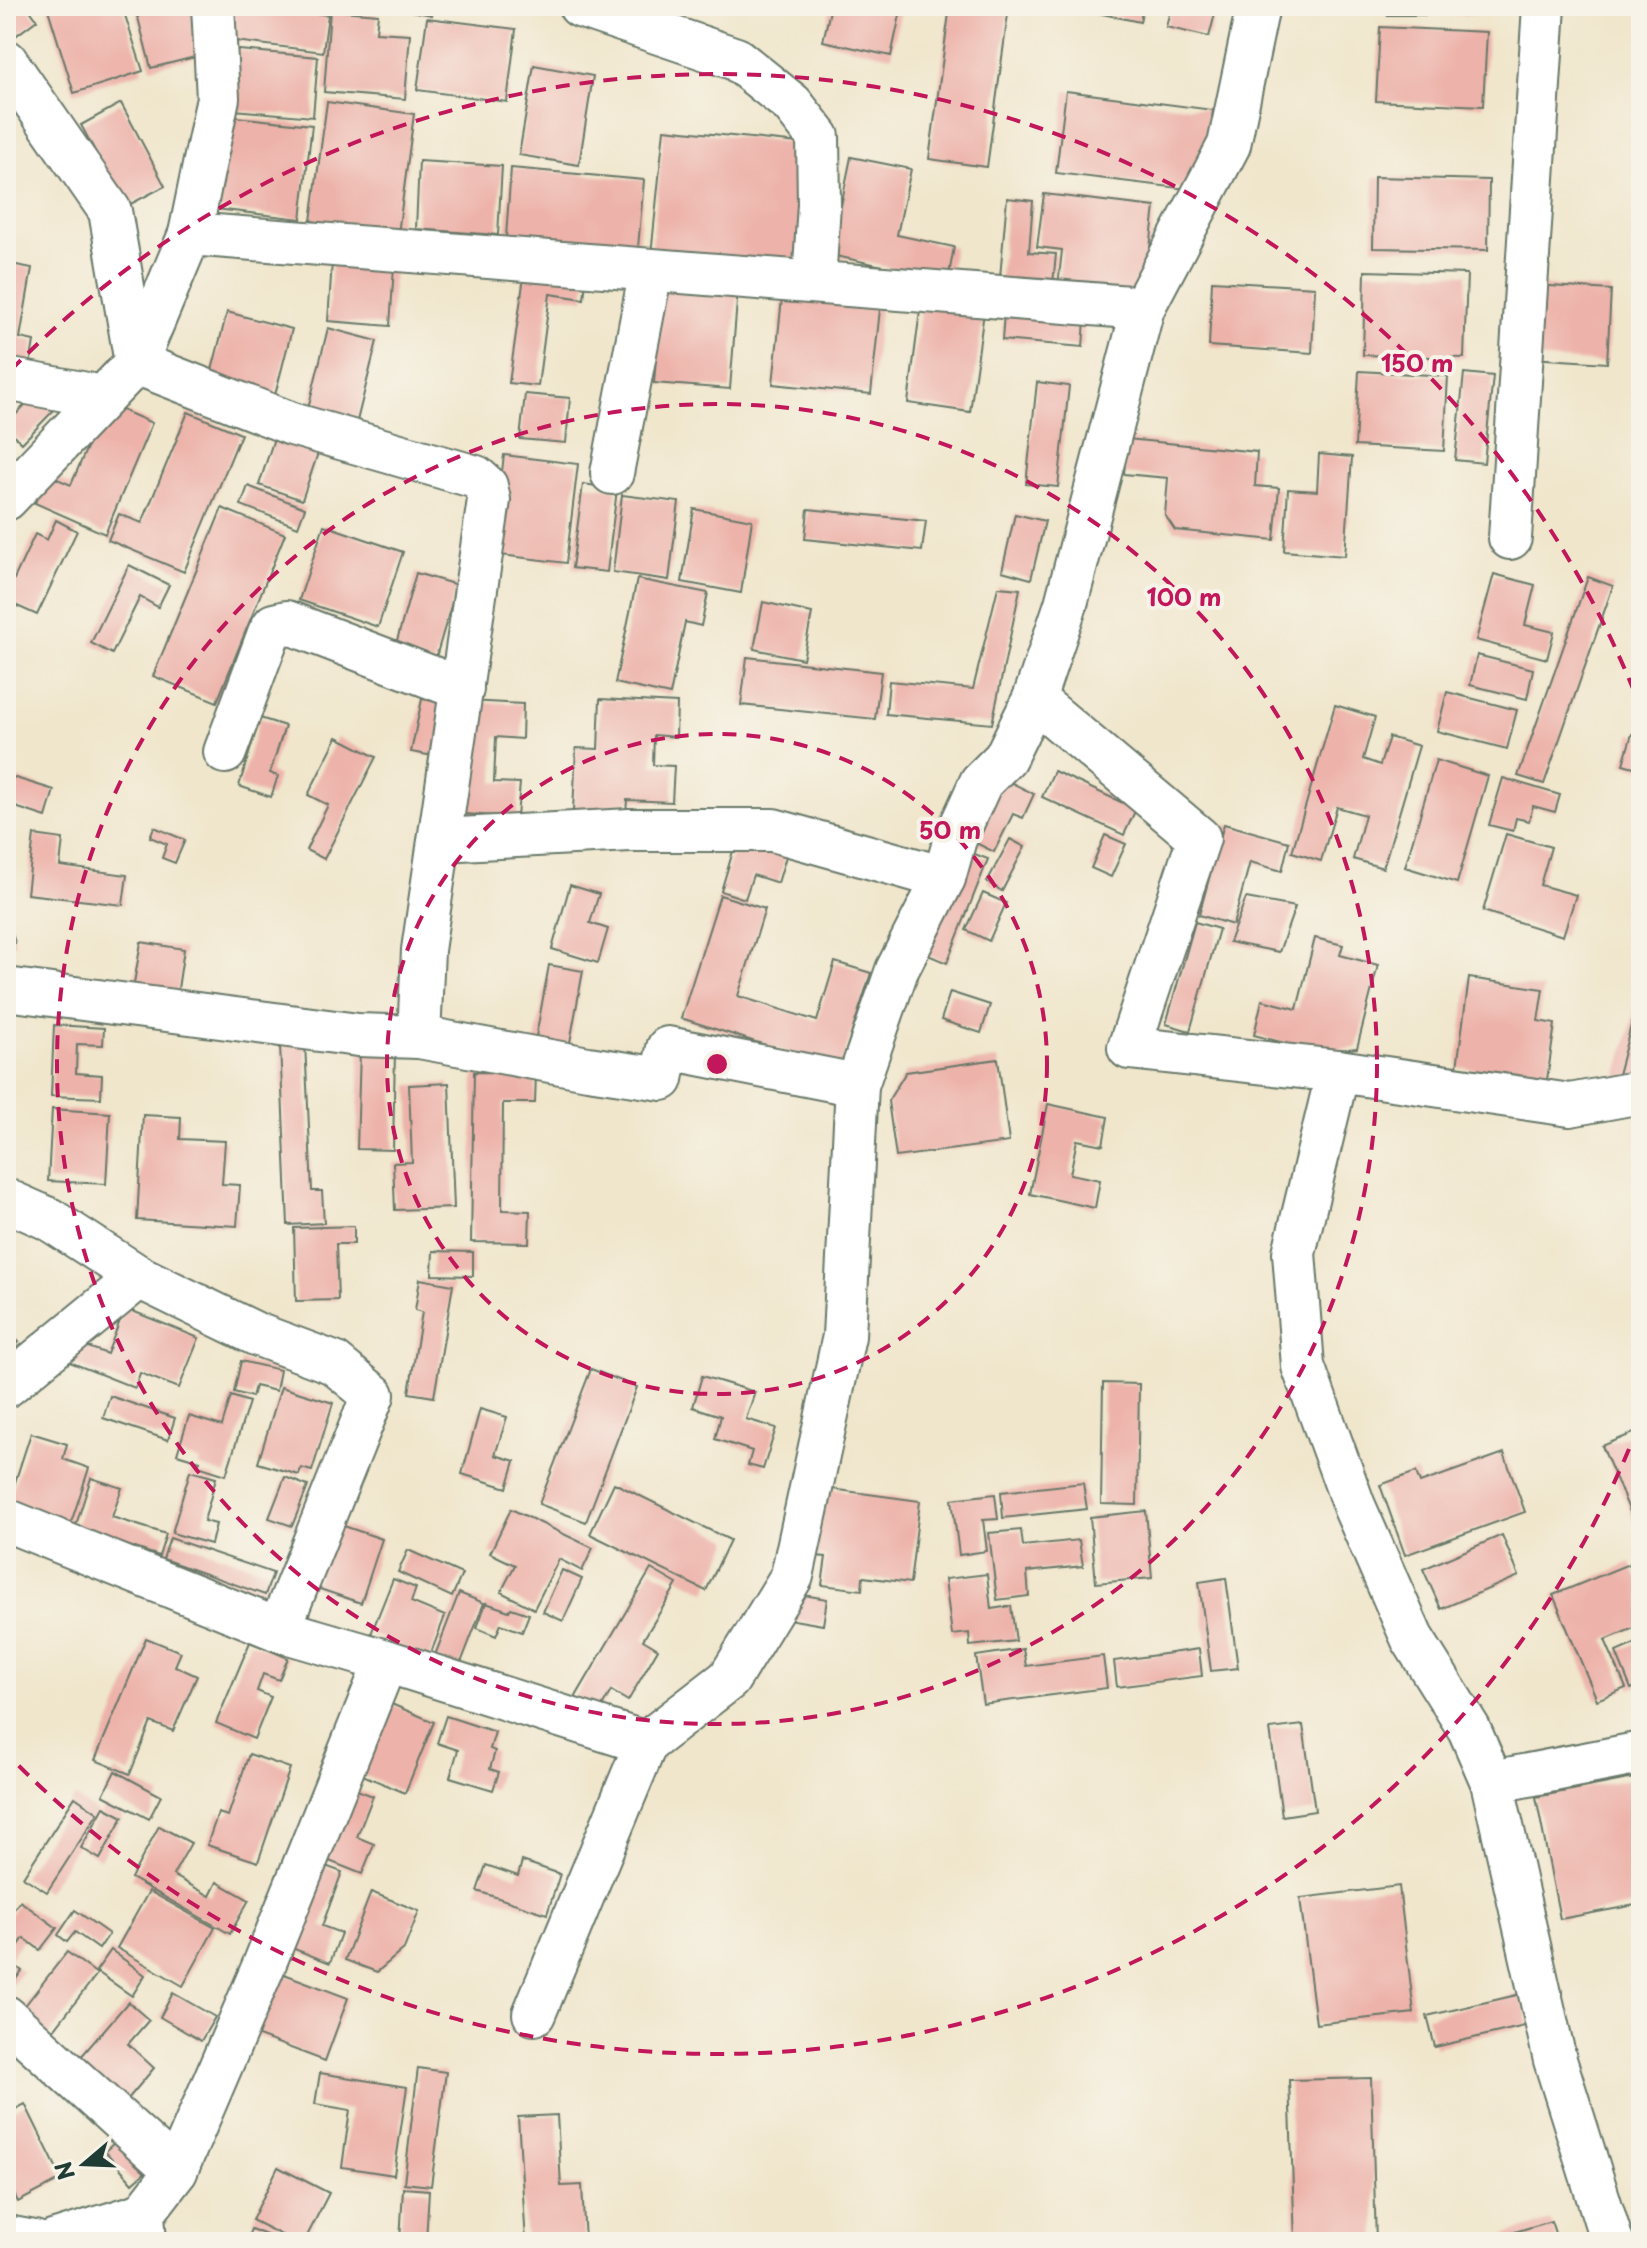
<svg xmlns="http://www.w3.org/2000/svg" width="1647" height="2248" viewBox="0 0 1647 2248" font-family="'Playpen Sans',sans-serif">
<style>
.building{fill:#edb3aa}
.lines{fill:none;stroke-linecap:round;stroke-linejoin:round}
.minor-casing{stroke:#687869;stroke-width:46}
.minor{stroke:#fff;stroke-width:42}
.ring{fill:none;stroke:#c2185b;stroke-width:4;stroke-dasharray:14 10}
.centre{fill:#c2185b;stroke:#f7f3e8;stroke-width:4}
.ring-label{font-size:24px;text-anchor:middle;font-weight:bold;fill:#c2185b;stroke:#f7f3e8;stroke-width:8;stroke-linejoin:round;paint-order:stroke}
</style>
<rect width="100%" height="100%" fill="#f7f3e8"/>
<filter id="ink" filterUnits="userSpaceOnUse"><feTurbulence type="fractalNoise" baseFrequency=".0125" numOctaves="2"/><feDisplacementMap in="SourceGraphic" scale="16" xChannelSelector="R" yChannelSelector="G"/><feConvolveMatrix kernelMatrix="1 2 1 2 8 2 1 2 1" color-interpolation-filters="sRGB"/></filter>
<filter id="wash" filterUnits="userSpaceOnUse"><feTurbulence type="fractalNoise" baseFrequency=".006" numOctaves="4" result="noise"/><feDisplacementMap in="SourceGraphic" scale="32" xChannelSelector="R" yChannelSelector="G"/><feGaussianBlur stdDeviation="1.8" result="paint"/><feColorMatrix in="noise" values="0 0 0 0 0 0 0 0 0 0 0 0 0 0 0 0 0 1.4 0 .05"/><feComposite in="paint" operator="in"/></filter>
<g filter="url(#wash)">
<rect width="100%" height="100%" fill="#f0e6cc"/>
<g id="blocks">
<g class="building">
<polygon points="6,6 27,6 37,20 10,40 6,35"/>
<polygon points="47,6 122,6 143,71 74,93"/>
<polygon points="135,6 195,6 207,54 151,68"/>
<polygon points="223,6 261,6 328,15 323,52 219,39"/>
<polygon points="387,6 433,6 432,15"/>
<polygon points="831,6 902,6 891,56 823,41"/>
<polygon points="950,6 1008,14 987,167 929,159"/>
<polygon points="1065,6 1143,6 1140,22"/>
<polygon points="1171,6 1217,6 1209,37 1166,27"/>
<rect x="1387" y="6" width="88" height="9"/>
<polygon points="330,10 378,14 376,32 410,34 405,99 324,92"/>
<polygon points="427,18 516,29 507,102 417,90"/>
<polygon points="1380,27 1487,32 1483,106 1376,101"/>
<polygon points="227,49 318,57 313,117 222,109"/>
<polygon points="534,65 593,76 579,165 519,155"/>
<polygon points="1066,91 1213,110 1203,191 1056,173"/>
<polygon points="327,102 414,114 398,234 311,221"/>
<polygon points="121,103 165,186 125,207 81,125"/>
<polygon points="226,116 312,125 301,219 216,209"/>
<polygon points="664,129 808,144 796,270 651,255"/>
<polygon points="851,157 911,169 897,235 954,247 948,280 831,255"/>
<polygon points="419,161 502,166 498,235 416,229"/>
<polygon points="511,168 644,180 638,248 506,237"/>
<polygon points="1374,177 1489,180 1488,250 1373,248"/>
<polygon points="1044,194 1155,207 1144,297 1058,287 1062,250 1037,247"/>
<polygon points="1007,198 1033,201 1029,252 1056,254 1052,293 999,289"/>
<polygon points="333,247 395,252 390,326 328,321"/>
<polygon points="526,262 587,271 584,299 550,294 538,386 509,383"/>
<polygon points="6,263 32,268 20,338 34,341 29,372 6,368"/>
<polygon points="1365,271 1467,274 1464,358 1363,355"/>
<polygon points="1212,281 1315,287 1312,353 1209,346"/>
<polygon points="662,282 738,288 730,389 654,383"/>
<polygon points="1535,285 1611,290 1607,363 1531,358"/>
<polygon points="782,298 880,309 871,394 773,384"/>
<polygon points="921,303 984,312 970,412 908,403"/>
<polygon points="227,312 292,329 274,399 209,382"/>
<polygon points="1004,313 1085,320 1083,347 1002,340"/>
<polygon points="328,328 377,341 354,433 305,421"/>
<polygon points="1359,371 1448,376 1444,451 1355,446"/>
<polygon points="1464,373 1493,376 1484,463 1455,460"/>
<polygon points="1037,382 1069,386 1058,487 1026,484"/>
<polygon points="37,392 55,409 22,443 6,428 6,425"/>
<polygon points="525,394 570,398 566,443 520,439"/>
<polygon points="106,403 152,423 105,534 35,503 46,474 71,485"/>
<polygon points="188,412 241,434 184,572 108,540 119,514 142,523"/>
<polygon points="276,432 320,447 302,500 259,485"/>
<polygon points="1127,439 1257,452 1255,486 1279,488 1274,540 1175,530 1165,515 1168,478 1124,474"/>
<polygon points="1319,454 1352,457 1345,556 1284,551 1288,489 1317,491"/>
<polygon points="504,455 578,464 566,563 492,554"/>
<polygon points="583,484 617,489 607,572 572,568"/>
<polygon points="248,486 305,508 298,527 241,505"/>
<polygon points="622,495 679,502 669,580 613,572"/>
<polygon points="222,508 285,534 217,702 153,676"/>
<polygon points="694,509 752,520 741,593 682,582"/>
<polygon points="808,509 926,521 922,551 805,539"/>
<polygon points="1015,514 1045,521 1031,579 1002,571"/>
<polygon points="56,520 77,531 37,615 6,601 6,596 35,534 47,540"/>
<polygon points="324,525 403,552 378,627 299,600"/>
<polygon points="129,565 169,585 158,607 140,597 112,654 91,643"/>
<polygon points="416,573 457,585 434,664 394,651"/>
<polygon points="1494,574 1535,585 1525,625 1554,632 1547,659 1476,640"/>
<polygon points="1588,577 1613,586 1544,784 1518,776"/>
<polygon points="637,579 708,593 701,626 685,622 670,695 615,683"/>
<polygon points="998,587 1020,589 992,724 886,714 889,681 973,689"/>
<polygon points="763,602 812,613 803,659 754,649"/>
<polygon points="1477,655 1533,669 1527,699 1470,685"/>
<polygon points="747,657 881,672 875,719 741,705"/>
<polygon points="1447,692 1517,710 1507,749 1437,731"/>
<polygon points="422,699 449,704 439,757 411,752"/>
<polygon points="600,699 677,703 676,737 654,735 653,765 674,766 672,802 627,800 626,814 573,811 576,748 598,749"/>
<polygon points="469,701 523,704 522,739 496,737 494,782 520,783 517,817 463,814"/>
<polygon points="1335,705 1375,717 1363,759 1380,765 1389,737 1419,746 1383,868 1353,859 1365,815 1337,807 1321,861 1292,852"/>
<polygon points="260,718 285,726 270,773 278,776 271,797 239,786"/>
<polygon points="1632,734 1641,737 1641,769 1623,764"/>
<polygon points="337,737 376,757 324,859 306,850 328,805 308,795"/>
<polygon points="1436,760 1488,776 1457,883 1405,867"/>
<polygon points="1054,771 1136,809 1124,835 1042,797"/>
<polygon points="6,775 54,790 46,817 6,804"/>
<polygon points="1002,778 1034,794 1023,818 1013,814 994,852 970,840"/>
<polygon points="1503,778 1560,795 1555,812 1533,806 1529,821 1516,818 1513,831 1489,825"/>
<polygon points="1224,824 1289,842 1282,871 1250,862 1233,925 1199,915"/>
<polygon points="154,827 185,840 175,863 162,858 167,844 150,837"/>
<polygon points="1506,834 1551,847 1540,885 1576,895 1563,936 1483,911"/>
<polygon points="34,835 63,839 60,866 127,875 123,905 27,894"/>
<polygon points="1105,835 1126,844 1111,877 1091,868"/>
<polygon points="737,838 787,853 778,883 753,875 745,899 721,891"/>
<polygon points="1010,839 1025,847 1002,891 987,882"/>
<polygon points="964,850 988,859 947,963 923,953"/>
<polygon points="570,885 599,894 590,923 608,929 598,963 552,949"/>
<polygon points="983,893 1006,903 989,941 966,930"/>
<polygon points="720,895 765,909 738,996 817,1021 835,962 871,973 840,1069 681,1018"/>
<polygon points="1246,898 1295,907 1279,952 1229,942"/>
<polygon points="6,914 15,943 6,945"/>
<polygon points="1195,922 1219,929 1190,1031 1166,1024"/>
<polygon points="1640,932 1641,932 1641,957 1633,954"/>
<polygon points="1315,938 1343,945 1340,955 1378,965 1357,1048 1318,1052 1254,1035 1262,1000 1297,1009"/>
<polygon points="141,942 184,949 176,1002 132,995"/>
<polygon points="549,965 583,971 569,1048 535,1042"/>
<polygon points="1469,978 1543,989 1538,1021 1555,1024 1547,1080 1457,1067"/>
<polygon points="950,992 990,1005 981,1033 941,1020"/>
<polygon points="1640,992 1641,1073 1616,1082"/>
<polygon points="54,1025 104,1028 103,1045 77,1044 76,1073 102,1075 101,1098 51,1096"/>
<polygon points="305,1043 312,1191 322,1191 324,1223 288,1225 280,1045"/>
<polygon points="360,1050 395,1051 393,1150 357,1149"/>
<polygon points="998,1059 1009,1142 896,1157 888,1101 906,1072"/>
<polygon points="474,1072 536,1073 535,1103 503,1103 502,1210 530,1211 529,1243 471,1242"/>
<polygon points="449,1083 454,1208 395,1210 393,1163 412,1162 409,1085"/>
<polygon points="1048,1104 1108,1117 1103,1145 1077,1140 1070,1174 1100,1180 1095,1208 1030,1194"/>
<polygon points="52,1109 110,1113 106,1184 48,1181"/>
<polygon points="143,1115 181,1117 180,1139 225,1141 222,1184 240,1185 237,1226 137,1220"/>
<polygon points="354,1226 354,1244 336,1244 338,1300 296,1301 294,1228"/>
<polygon points="433,1251 473,1252 473,1276 432,1275"/>
<polygon points="420,1279 453,1285 434,1397 409,1393 422,1312 415,1310"/>
<polygon points="125,1308 199,1338 179,1388 140,1373 135,1388 67,1361 75,1342 107,1354"/>
<polygon points="6,1330 19,1342 6,1356"/>
<polygon points="241,1361 280,1370 276,1391 255,1386 252,1397 234,1392"/>
<polygon points="591,1369 637,1387 586,1522 539,1504"/>
<polygon points="702,1376 755,1392 746,1419 776,1428 763,1469 748,1465 752,1451 715,1439 721,1416 693,1407"/>
<polygon points="1103,1383 1139,1384 1137,1505 1101,1504"/>
<polygon points="281,1387 333,1403 312,1471 301,1468 299,1475 258,1463"/>
<polygon points="110,1396 175,1418 168,1440 103,1418"/>
<polygon points="231,1396 249,1402 226,1475 198,1466 200,1461 177,1454 189,1416 222,1426"/>
<polygon points="480,1409 507,1417 495,1455 515,1461 507,1488 462,1474"/>
<polygon points="1641,1430 1641,1532 1639,1533 1602,1446"/>
<polygon points="31,1433 67,1444 63,1459 89,1468 68,1532 6,1510"/>
<polygon points="1504,1453 1525,1512 1405,1555 1380,1485 1416,1472 1420,1483"/>
<polygon points="190,1471 216,1478 204,1521 216,1524 211,1544 172,1533"/>
<polygon points="285,1477 308,1486 292,1526 269,1518"/>
<polygon points="91,1478 122,1488 112,1517 166,1534 159,1556 75,1528"/>
<polygon points="614,1483 730,1540 706,1591 590,1534"/>
<polygon points="1083,1483 1087,1509 1003,1518 1001,1492"/>
<polygon points="824,1488 920,1501 910,1583 863,1577 862,1590 822,1585 826,1557 816,1556"/>
<polygon points="995,1494 998,1519 983,1520 987,1551 959,1555 952,1499"/>
<polygon points="511,1509 593,1548 582,1571 559,1559 534,1609 501,1592 515,1565 490,1553"/>
<polygon points="1146,1511 1152,1578 1096,1583 1090,1517"/>
<polygon points="335,1523 382,1539 361,1603 314,1587"/>
<polygon points="1021,1530 1023,1546 1079,1540 1083,1566 1027,1572 1029,1596 997,1600 989,1533"/>
<polygon points="1502,1535 1519,1576 1441,1609 1423,1569"/>
<polygon points="170,1538 273,1573 265,1595 163,1559"/>
<polygon points="408,1550 462,1574 452,1597 398,1572"/>
<polygon points="1631,1563 1641,1586 1641,1625 1605,1640 1626,1688 1597,1700 1553,1595"/>
<polygon points="651,1569 677,1584 643,1640 658,1649 628,1701 611,1691 599,1712 575,1698"/>
<polygon points="562,1570 582,1579 563,1621 543,1612"/>
<polygon points="987,1574 991,1609 1011,1606 1016,1641 970,1646 969,1633 952,1635 945,1579"/>
<polygon points="1226,1578 1238,1668 1211,1671 1199,1582"/>
<polygon points="393,1579 416,1588 411,1602 445,1616 429,1658 371,1634"/>
<polygon points="786,1592 827,1599 823,1625 782,1618"/>
<polygon points="459,1593 484,1603 459,1668 434,1658"/>
<polygon points="486,1603 509,1611 511,1608 529,1614 522,1632 501,1624 496,1636 477,1628"/>
<polygon points="146,1638 181,1652 175,1666 197,1676 173,1731 151,1722 130,1774 95,1760"/>
<polygon points="1641,1641 1641,1685 1631,1689 1616,1652"/>
<polygon points="250,1642 288,1658 279,1680 263,1674 257,1691 271,1697 254,1739 216,1723"/>
<polygon points="1023,1649 1026,1666 1103,1656 1107,1688 983,1704 976,1656"/>
<polygon points="1199,1649 1202,1676 1117,1687 1114,1661"/>
<polygon points="382,1700 434,1722 405,1793 353,1771"/>
<polygon points="446,1716 495,1732 490,1749 495,1751 490,1769 499,1772 493,1790 450,1777 458,1750 437,1743"/>
<polygon points="1303,1725 1315,1811 1282,1816 1270,1729"/>
<polygon points="249,1754 290,1768 258,1862 207,1845 218,1813 228,1816"/>
<polygon points="115,1771 161,1796 149,1819 103,1795"/>
<polygon points="1634,1778 1641,1813 1641,1904 1560,1919 1536,1797"/>
<polygon points="341,1784 373,1796 357,1837 374,1844 362,1874 314,1855"/>
<polygon points="75,1797 98,1813 47,1892 23,1877"/>
<polygon points="104,1807 123,1817 100,1859 81,1848"/>
<polygon points="159,1826 191,1843 173,1875 210,1896 217,1882 249,1900 230,1934 131,1878"/>
<polygon points="309,1860 342,1872 322,1926 341,1933 330,1963 279,1943"/>
<polygon points="522,1861 560,1874 547,1914 477,1891 486,1865 518,1876"/>
<polygon points="1399,1886 1414,2013 1316,2024 1300,1898"/>
<polygon points="149,1891 215,1928 183,1986 117,1948"/>
<polygon points="371,1892 419,1911 404,1949 377,1972 345,1960"/>
<polygon points="20,1901 57,1928 40,1950 24,1938 8,1960 22,1971 6,1992 6,1920"/>
<polygon points="75,1910 109,1934 99,1949 75,1932 67,1942 58,1935"/>
<polygon points="111,1950 145,1975 132,1996 96,1971"/>
<polygon points="67,1952 97,1974 49,2036 20,2012"/>
<polygon points="271,1969 348,1998 325,2061 248,2032"/>
<polygon points="173,1993 215,2017 201,2041 160,2017"/>
<polygon points="1521,1994 1529,2025 1435,2047 1427,2016"/>
<polygon points="128,2002 149,2020 128,2044 154,2068 122,2106 74,2065"/>
<polygon points="418,2068 446,2072 431,2186 404,2183"/>
<polygon points="320,2073 407,2087 394,2175 342,2167 350,2110 315,2104"/>
<polygon points="1371,2078 1376,2242 1295,2242 1289,2080"/>
<polygon points="25,2104 62,2179 18,2202 6,2178 6,2114"/>
<polygon points="557,2115 561,2186 582,2185 585,2242 526,2242 518,2117"/>
<polygon points="122,2136 150,2168 133,2183 105,2151"/>
<polygon points="278,2167 329,2193 304,2242 295,2242 252,2220"/>
<polygon points="403,2188 429,2190 426,2242 400,2242"/>
<polygon points="1551,2221 1558,2242 1485,2242 1485,2241"/>
<polygon points="251,2229 284,2242 246,2242"/>
</g>
</g>
</g>
<g filter="url(#ink)">
<use href="#blocks" fill-opacity="0" stroke="#687869" stroke-width="2"/>
<g class="lines">
<g class="minor-casing">
<g id="minor">
<polyline points="580,6 736,59 792,104 818,137 819,204 814,282"/>
<polyline points="6,61 110,211 136,363 292,424 476,477 486,486 489,500 423,950 419,1037 358,1035 6,989"/>
<polyline points="190,234 1143,308"/>
<polyline points="6,379 103,397"/>
<polyline points="612,473 651,270"/>
<polyline points="6,499 136,363 190,234 218,98 213,6"/>
<polyline points="1510,538 1544,6"/>
<polyline points="1034,699 1199,838 1129,1048 1338,1071 1570,1105 1641,1092"/>
<polyline points="225,752 269,633 274,625 287,622 462,689"/>
<polyline points="441,840 630,830 773,830 944,878"/>
<polyline points="419,1037 588,1068 662,1079 668,1048 857,1085"/>
<polyline points="1338,1071 1294,1253 1303,1366 1354,1506 1412,1638 1469,1729 1492,1782 1555,2060 1612,2242"/>
<polyline points="6,1200 49,1219 139,1277 256,1334 334,1363 373,1395 279,1630"/>
<polyline points="6,1386 139,1277"/>
<polyline points="6,1520 279,1630 386,1661 646,1743"/>
<polyline points="1492,1782 1641,1753"/>
<polyline points="534,2014 646,1743 729,1679 792,1576 844,1336 857,1085 897,970 944,878 955,839 981,782 1005,758 1034,699 1066,604 1143,308 1229,145 1258,6"/>
<polyline points="6,2017 176,2171"/>
<polyline points="6,2237 34,2242"/>
<polyline points="53,2242 143,2214"/>
<polyline points="145,2242 143,2214 176,2171 264,1965 386,1661"/>
</g>
</g>
<use href="#minor" class="minor"/>
</g>
</g>
<g class="ring">
<circle cx="717" cy="1064" r="330"/>
<circle cx="717" cy="1064" r="660"/>
<path d="M1638 1427A990 990 0 0 1 11 1758M11 370A990 990 0 0 1 1638 701"/>
</g>
<circle cx="717" cy="1064" r="12" class="centre"/>
<g class="ring-label">
<text x="1417" y="372">150 m</text>
<text x="1184" y="606">100 m</text>
<text x="950" y="839">50 m</text>
</g>
<rect width="1647" height="2248" fill="none" stroke="#f7f3e8" stroke-width="32"/>
<g transform="translate(84 2164) rotate(251)" stroke="#f7f3e8" stroke-width="6" paint-order="stroke">
<path d="M0-6L14 30L0 20L-14 30Z" fill="#1f3d34"/>
<text y="-12" font-size="22" font-weight="bold" text-anchor="middle" fill="#1f3d34">N</text>
</g>
</svg>
